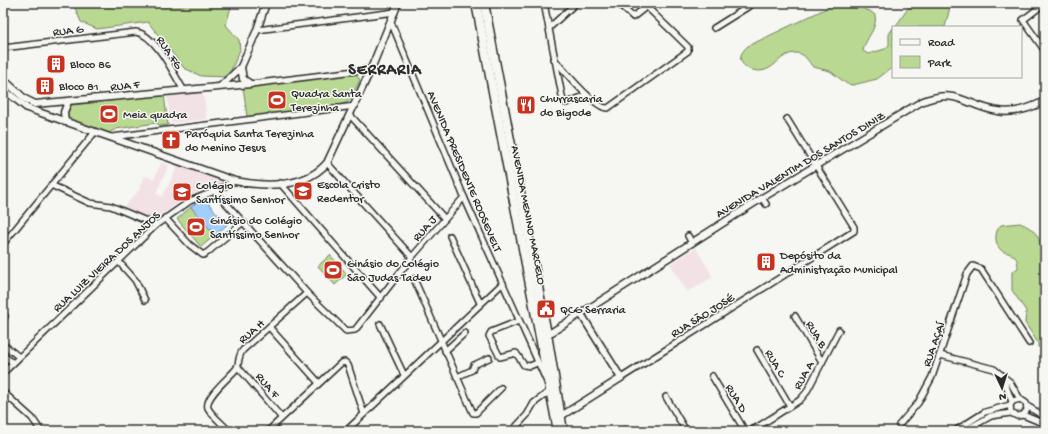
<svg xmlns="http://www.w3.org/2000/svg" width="1048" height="434" viewBox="0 0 1048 434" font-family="'Gochi Hand',sans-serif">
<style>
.built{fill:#f3e2e5}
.green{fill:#b9d891;stroke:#72825e}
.water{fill:#a2cefc;stroke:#728da8}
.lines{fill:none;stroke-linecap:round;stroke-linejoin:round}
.minor-casing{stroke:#2b2b2b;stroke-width:8}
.tertiary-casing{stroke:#2b2b2b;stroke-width:9}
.primary-casing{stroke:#2b2b2b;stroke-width:11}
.minor{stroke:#f6f6f2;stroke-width:5}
.tertiary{stroke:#f6f6f2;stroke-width:6}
.primary{stroke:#f6f6f2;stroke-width:8}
.labels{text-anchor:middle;stroke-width:3;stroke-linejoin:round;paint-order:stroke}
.street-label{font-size:12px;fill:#2b2b2b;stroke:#f6f6f2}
.poi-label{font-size:12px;fill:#2b2b2b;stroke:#f6f6f2;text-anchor:start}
.district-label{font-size:16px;font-weight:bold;letter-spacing:1px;fill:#2b2b2b;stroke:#f6f6f2}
</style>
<rect width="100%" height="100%" fill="#f6f6f2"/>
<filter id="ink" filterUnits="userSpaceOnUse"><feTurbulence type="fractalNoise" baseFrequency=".025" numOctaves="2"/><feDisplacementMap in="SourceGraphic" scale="8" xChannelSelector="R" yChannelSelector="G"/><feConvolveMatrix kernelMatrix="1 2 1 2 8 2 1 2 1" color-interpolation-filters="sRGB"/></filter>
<g filter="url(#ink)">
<g class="built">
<polygon points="203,91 207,119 171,123 167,96"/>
<polygon points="161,163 169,165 156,193 162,197 179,164 223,182 222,185 185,198 154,220 124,207 141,188 139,187 145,176 154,179"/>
<polygon points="696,248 713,277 687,292 670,264"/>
</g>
<g class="green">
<polygon points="73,3 232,3 226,25 239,40 240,50 228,77 201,76 184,68 148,22 97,29 81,22"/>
<path d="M828,3H859L865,10L870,11L875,15C878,29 865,38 863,51L868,54L885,49L889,45V34L893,28V67L877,79L853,85L847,84L830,71L813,67C808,61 805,54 797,53C779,52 776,71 759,71C743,70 733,58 748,46L827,8Z"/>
<path d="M914,3H951L945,27H894C902,20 905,9 914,3Z"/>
<polygon points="356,74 360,80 349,101 343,104 247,117 243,86"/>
<polygon points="164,95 168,125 161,126 156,123 116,129 109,133 70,120 66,115 67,108 72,105"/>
<polygon points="191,207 215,235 201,247 177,219"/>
<path d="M1020,223C1045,233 1041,247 1040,270H1045V348L1038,347V343L1025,323L1026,311L1012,290V272L1018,268C1018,264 1017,258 1014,256C1011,253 1006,253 1002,251C994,245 994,231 1001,225Z"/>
<polygon points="330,255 347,274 335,285 318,266"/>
</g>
<polygon class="water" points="203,197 227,225 215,235 191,207"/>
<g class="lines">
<g class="minor-casing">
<g id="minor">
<polyline points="544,3 563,101 566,103 587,95"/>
<polyline points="618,3 633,17 651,3"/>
<polyline points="1045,3 1023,20 1045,51"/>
<polyline points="878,4 878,3"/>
<polyline points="391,22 464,197 547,382"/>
<polyline points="549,28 576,3"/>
<polyline points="714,28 754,3"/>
<polyline points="257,30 395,12"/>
<path d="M3,48L136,32C156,35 173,73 183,89"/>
<path d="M554,59C563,69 596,110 608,108L688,51V47L647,7"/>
<polyline points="251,84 371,69"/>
<polyline points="350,115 445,219"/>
<polyline points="112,137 355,106"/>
<polyline points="327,163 412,257"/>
<polyline points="280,183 381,298"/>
<polyline points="51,185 90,203 111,206 156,225"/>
<polyline points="215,191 307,293 346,331 355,330 412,257 464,197"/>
<polyline points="762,198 766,204"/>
<polyline points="165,218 190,245 203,255 208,252 243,222"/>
<polyline points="450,236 480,303"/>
<polyline points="688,236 692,243"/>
<polyline points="3,244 95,132"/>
<polyline points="119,262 135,280 145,300"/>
<polyline points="414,279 473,413 476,413 501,388"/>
<polyline points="3,313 5,316 3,321"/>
<polyline points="795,316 822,362"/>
<polyline points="519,321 491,332 489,336 500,357 516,353 524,365 530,366 537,363"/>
<polyline points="380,324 404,375"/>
<polyline points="270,328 319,383"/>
<polyline points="3,344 19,357"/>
<polyline points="757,350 790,406"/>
<polyline points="445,351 465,333"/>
<polyline points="3,355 13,363"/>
<polyline points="940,355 994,369 1010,382 1020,399"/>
<polyline points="238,367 281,417"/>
<polyline points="3,373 156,225 190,201 215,191 235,181"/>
<polyline points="1002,375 1012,402"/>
<polyline points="712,376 745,431"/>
<polyline points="457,377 472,370 474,365 489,358"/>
<polyline points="621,378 854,231 854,227 787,119"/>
<polyline points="3,392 32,418 41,431"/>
<polyline points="666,397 686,431"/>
<polyline points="3,402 9,398"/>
<polyline points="1027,406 1045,417"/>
<polyline points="1023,415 1045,424"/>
<polyline points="899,425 918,403 932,377 967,274 973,266 981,269 1029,343"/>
<polyline points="625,430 626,431"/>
<path d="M229,431C223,424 212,416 208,408C204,397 230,377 236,369C240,364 237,357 243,350L307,293"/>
<polyline points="268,431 341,363 345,362 348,365 364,414"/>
<polyline points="346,431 503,283"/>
<polyline points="512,431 527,415 534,403 550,391"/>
<polyline points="751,431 800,400 806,393 839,330"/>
<polyline points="955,431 985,412 1010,405"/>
<polyline points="964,431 991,416 1011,413 1017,416 1023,415 1027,410 1026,403 1020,399 1013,401 1010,405 1011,413"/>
</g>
</g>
<g class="tertiary-casing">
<g id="tertiary">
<polyline points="241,67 243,79 249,83"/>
<polyline points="3,79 25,99 35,104 251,84"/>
<polyline points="221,86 241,67 257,30 266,3"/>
<path d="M3,89L27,108L235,181C266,187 305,188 327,163L371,69L398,3"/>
<polyline points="65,122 64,112 68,102"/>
<path d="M543,335L552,332L762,198L921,102C958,87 965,106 998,111C1014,114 1031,108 1045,101"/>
<polyline points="561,416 621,378 581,314"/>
</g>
</g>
<g class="primary-casing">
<g id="primary">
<polyline points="476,3 558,431"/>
<polyline points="484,3 547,334 563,431"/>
</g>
</g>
<use href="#minor" class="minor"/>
<use href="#tertiary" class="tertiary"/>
<use href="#primary" class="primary"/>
</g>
</g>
<defs>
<g id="building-square" transform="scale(1)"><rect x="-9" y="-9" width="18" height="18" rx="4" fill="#c8321e" stroke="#f6f6f2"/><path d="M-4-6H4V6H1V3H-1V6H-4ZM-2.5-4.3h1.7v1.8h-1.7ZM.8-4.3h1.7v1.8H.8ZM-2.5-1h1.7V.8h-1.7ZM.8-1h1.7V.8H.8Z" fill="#fff"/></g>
<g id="stadium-square" transform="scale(1)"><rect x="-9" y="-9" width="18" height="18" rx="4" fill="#c8321e" stroke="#f6f6f2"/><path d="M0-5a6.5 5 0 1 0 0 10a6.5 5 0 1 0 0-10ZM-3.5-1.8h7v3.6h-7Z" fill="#fff"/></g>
<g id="restaurant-square" transform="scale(1)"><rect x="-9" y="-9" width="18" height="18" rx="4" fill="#c8321e" stroke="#f6f6f2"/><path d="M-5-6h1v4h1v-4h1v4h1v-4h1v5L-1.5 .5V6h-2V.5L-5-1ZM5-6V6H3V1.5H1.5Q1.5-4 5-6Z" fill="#fff"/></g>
<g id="church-square" transform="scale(1)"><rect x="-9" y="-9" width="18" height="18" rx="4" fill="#c8321e" stroke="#f6f6f2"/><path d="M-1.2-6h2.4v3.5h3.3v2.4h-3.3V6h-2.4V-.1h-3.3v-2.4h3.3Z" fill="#fff"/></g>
<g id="school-square" transform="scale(1)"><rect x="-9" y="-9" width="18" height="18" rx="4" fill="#c8321e" stroke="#f6f6f2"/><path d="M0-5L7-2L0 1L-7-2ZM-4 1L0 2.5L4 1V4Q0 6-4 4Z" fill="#fff"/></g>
<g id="civic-square" transform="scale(1)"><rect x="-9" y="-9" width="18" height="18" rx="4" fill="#c8321e" stroke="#f6f6f2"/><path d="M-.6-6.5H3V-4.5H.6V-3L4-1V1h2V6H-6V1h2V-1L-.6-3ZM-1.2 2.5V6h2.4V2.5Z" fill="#fff"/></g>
</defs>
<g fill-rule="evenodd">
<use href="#building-square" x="56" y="64"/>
<use href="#building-square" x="45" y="86"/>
<use href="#stadium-square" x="277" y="100"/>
<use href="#restaurant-square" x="526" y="105"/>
<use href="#stadium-square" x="109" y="114"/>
<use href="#church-square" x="171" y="140"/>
<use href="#school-square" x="303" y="191"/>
<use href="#school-square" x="182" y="192"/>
<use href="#stadium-square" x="196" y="227"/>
<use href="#building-square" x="766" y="262"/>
<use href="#stadium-square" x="333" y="270"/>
<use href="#civic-square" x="546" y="309"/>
</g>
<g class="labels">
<g class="street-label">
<text transform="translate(68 30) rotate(-7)" y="4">RUA G</text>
<text transform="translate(170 52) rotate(56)" y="4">RUA FG</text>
<text transform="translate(125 85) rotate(-6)" y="4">RUA F</text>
<text transform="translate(800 164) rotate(-31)" y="4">AVENIDA VALENTIM DOS SANTOS DINIZ</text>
<text transform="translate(465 171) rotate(67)" y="4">AVENIDA PRESIDENTE ROOSEVELT</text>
<text transform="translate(529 215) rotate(79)" y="4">AVENIDA MENINO MARCELO</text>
<text transform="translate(424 228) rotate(-49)" y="4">RUA J</text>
<text transform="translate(106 261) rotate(-43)" y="4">RUA LUIZ VIEIRA DOS ANJOS</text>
<text transform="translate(702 315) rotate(-32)" y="4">RUA SÃO JOSÉ</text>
<text transform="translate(251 331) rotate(-41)" y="4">RUA H</text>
<text transform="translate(817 334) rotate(59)" y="4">RUA B</text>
<text transform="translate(933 344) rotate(-71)" y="4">RUA AÇAÍ</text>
<text transform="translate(776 363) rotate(59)" y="4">RUA C</text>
<text transform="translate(803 375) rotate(-61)" y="4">RUA A</text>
<text transform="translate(268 385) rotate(50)" y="4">RUA F</text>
<text transform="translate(737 398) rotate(59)" y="4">RUA D</text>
</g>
<g class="poi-label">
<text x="70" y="68">Bloco 86</text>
<text x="59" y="90">Bloco 81</text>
<text x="291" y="97">Quadra Santa<tspan x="291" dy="14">Terezinha</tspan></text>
<text x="540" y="102">Churrascaria<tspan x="540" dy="14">do Bigode</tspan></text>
<text x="123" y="118">Meia quadra</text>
<text x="185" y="137">Paróquia Santa Terezinha<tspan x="185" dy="14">do Menino Jesus</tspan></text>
<text x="317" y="188">Escola Cristo<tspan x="317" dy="14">Redentor</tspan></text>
<text x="196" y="189">Colégio<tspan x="196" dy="14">Santíssimo Senhor</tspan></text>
<text x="210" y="224">Ginásio do Colégio<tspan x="210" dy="14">Santíssimo Senhor</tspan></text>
<text x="780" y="259">Depósito da<tspan x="780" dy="14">Administração Municipal</tspan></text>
<text x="347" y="267">Ginásio do Colégio<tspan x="347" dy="14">São Judas Tadeu</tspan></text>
<text x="560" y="313">QCG Serraria</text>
</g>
<g class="district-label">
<text x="385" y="74">SERRARIA</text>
</g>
</g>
<rect width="1048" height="434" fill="none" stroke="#f6f6f2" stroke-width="16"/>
<rect x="8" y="8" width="1032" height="418" fill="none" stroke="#2b2b2b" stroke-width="1.5" filter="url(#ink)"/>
<rect x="892" y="26" width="130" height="52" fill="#f6f6f2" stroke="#a5a5a2"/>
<rect x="900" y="39" width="20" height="6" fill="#f6f6f2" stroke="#a5a5a2"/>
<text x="928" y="46" font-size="12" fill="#2b2b2b">Road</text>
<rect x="900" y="56" width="20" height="12" fill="#b9d891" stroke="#a5a5a2"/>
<text x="928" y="66" font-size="12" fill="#2b2b2b">Park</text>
<g transform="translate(1002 388) rotate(176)" stroke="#f6f6f2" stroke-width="3" paint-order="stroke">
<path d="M0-3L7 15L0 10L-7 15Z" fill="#2b2b2b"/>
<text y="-6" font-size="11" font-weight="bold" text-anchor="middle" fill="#2b2b2b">N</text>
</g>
</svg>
